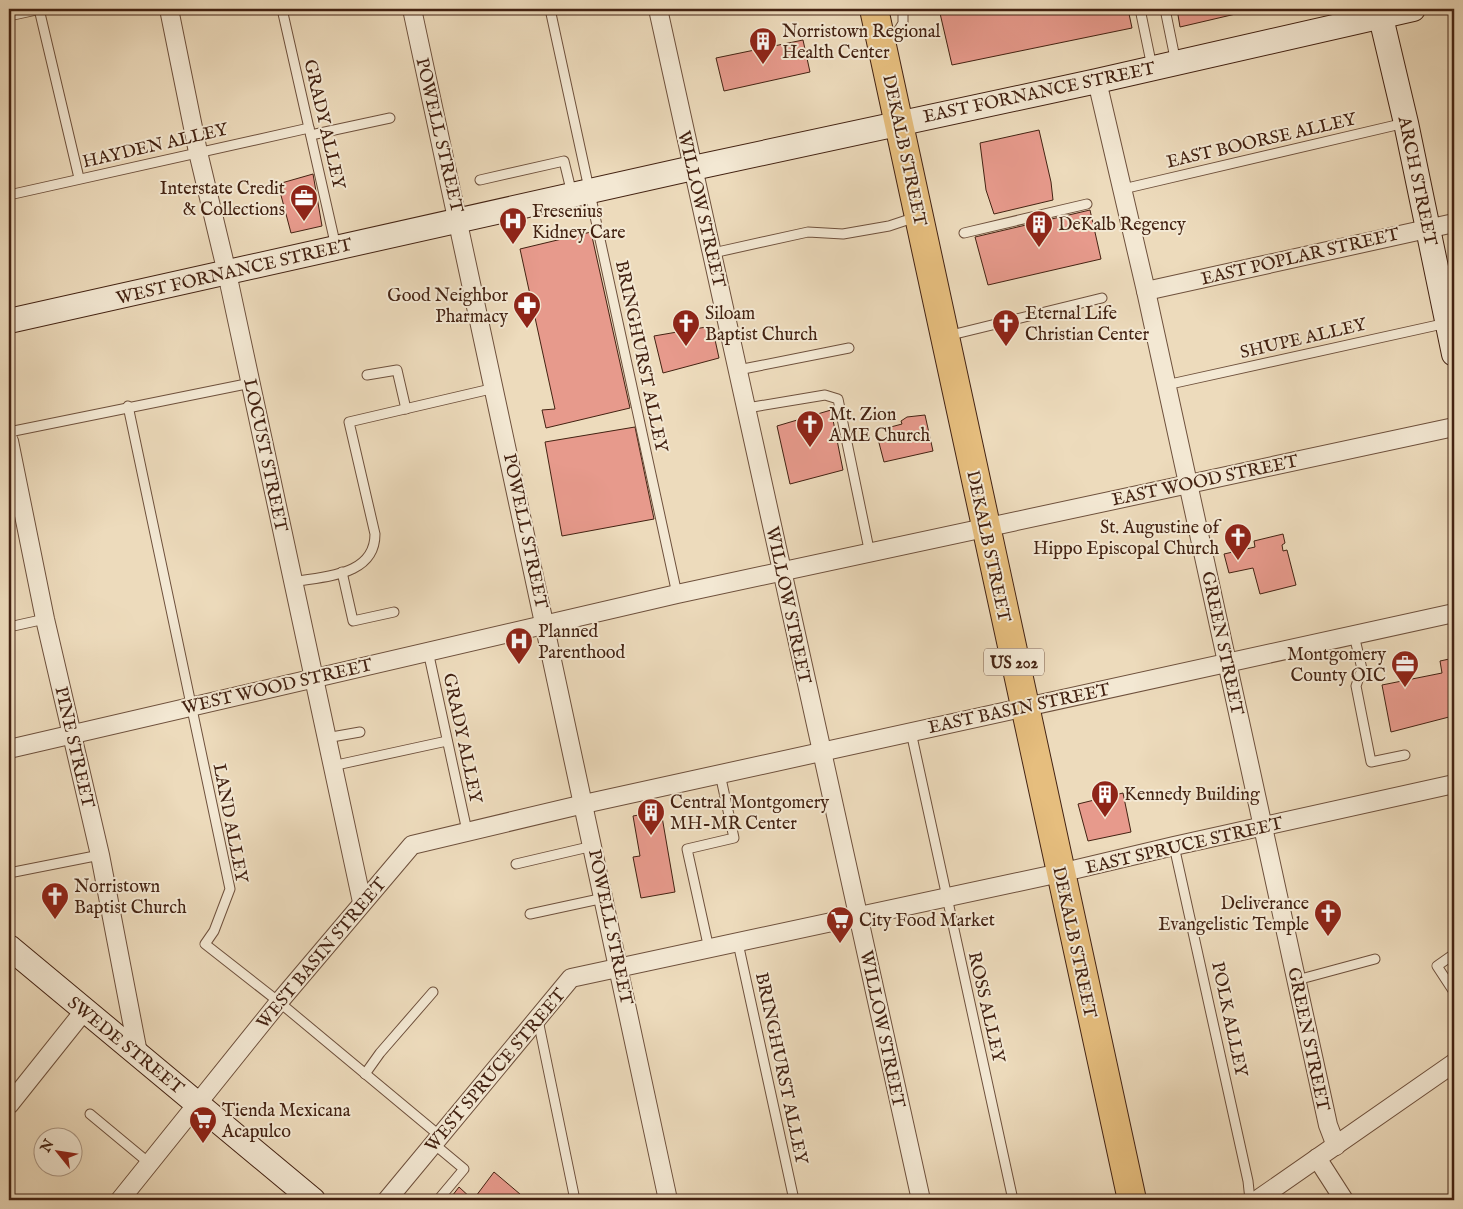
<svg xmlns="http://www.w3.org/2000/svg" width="1463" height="1209" viewBox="0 0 1463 1209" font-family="'IM FELL English',serif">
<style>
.building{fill:#e79a8c;stroke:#432212}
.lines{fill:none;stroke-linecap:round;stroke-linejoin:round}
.lane-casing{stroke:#6e503c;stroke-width:11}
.street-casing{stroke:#6e503c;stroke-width:20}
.secondary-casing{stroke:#432212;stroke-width:26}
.highway-casing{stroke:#432212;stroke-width:30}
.lane{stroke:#f3e8d3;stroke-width:9}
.street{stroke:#f3e8d3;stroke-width:18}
.secondary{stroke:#f3e8d3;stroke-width:24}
.highway{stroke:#e6be7e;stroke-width:28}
.labels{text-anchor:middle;stroke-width:4;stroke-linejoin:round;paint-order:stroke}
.shield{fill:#f3e8d3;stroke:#785d4c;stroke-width:1}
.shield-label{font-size:16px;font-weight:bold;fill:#432212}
.poi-label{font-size:18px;fill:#432212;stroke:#f3e8d3;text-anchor:start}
.street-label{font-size:18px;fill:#432212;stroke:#f3e8d3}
</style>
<rect width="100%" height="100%" fill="#eddbbc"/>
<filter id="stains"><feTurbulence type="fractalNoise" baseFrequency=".004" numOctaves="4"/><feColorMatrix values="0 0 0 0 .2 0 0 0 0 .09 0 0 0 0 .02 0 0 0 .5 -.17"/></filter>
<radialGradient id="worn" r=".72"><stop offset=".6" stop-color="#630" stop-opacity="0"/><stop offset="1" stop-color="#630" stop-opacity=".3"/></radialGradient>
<g class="building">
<polygon points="939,9 1128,9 1132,28 952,65"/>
<polygon points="1177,9 1257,9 1180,27"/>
<polygon points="803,40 810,72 724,91 716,58"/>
<polygon points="1039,130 1051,182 1053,200 994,214 986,190 980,143"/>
<polygon points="313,174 322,226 291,233 278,184"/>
<polygon points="1090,210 1101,259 988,285 975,237"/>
<polygon points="591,232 630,408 546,428 542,410 555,409 520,249"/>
<polygon points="712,326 719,358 663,373 654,336"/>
<polygon points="831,410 843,470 790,484 777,426"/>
<polygon points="925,415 933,451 884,462 878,439 889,437 887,428 902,424 901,421 907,417"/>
<polygon points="635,427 654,519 562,536 545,442"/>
<polygon points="1283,534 1285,543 1282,545 1283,551 1287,550 1296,585 1260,594 1253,568 1229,573 1224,554 1255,547 1254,541"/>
<polygon points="1454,658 1454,730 1449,717 1391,732 1382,685 1442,673 1440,661"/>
<polygon points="1123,793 1131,832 1088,841 1078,804"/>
<polygon points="661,811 675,892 641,898 633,857 640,856 633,816"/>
<polygon points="494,1172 527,1200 449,1200 459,1187 473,1200"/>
</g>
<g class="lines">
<g class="lane-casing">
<g id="lane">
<polyline points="39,9 79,178"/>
<polyline points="282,9 336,247"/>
<polyline points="550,9 677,594"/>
<polyline points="1140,9 1152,67"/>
<polyline points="1165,9 1176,63"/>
<polyline points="9,16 41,9"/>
<polyline points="884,37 897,33 903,23 903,9"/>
<polyline points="311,135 390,118"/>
<polyline points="480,180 564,161 572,194"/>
<polyline points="1123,189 1405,123"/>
<polyline points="9,195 309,128"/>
<polyline points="964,233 1087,204"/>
<polyline points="713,253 808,232 843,234 889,226 916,217"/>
<polyline points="947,336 1102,298"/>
<polyline points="738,370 849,348"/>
<polyline points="367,375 397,370 406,409"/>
<polyline points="1166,385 1447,323"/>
<polyline points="128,406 230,889 214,931 205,944 279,1002 440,1136"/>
<polyline points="747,408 825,395 838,399 870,554"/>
<polyline points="9,432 251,383"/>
<polyline points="342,572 353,621 394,612"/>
<path d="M293,582C325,576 375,576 375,534L349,422L495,388"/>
<polyline points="9,627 45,619"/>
<polyline points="1354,635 1362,669 1356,686 1371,762 1405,755"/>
<polyline points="428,651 467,831"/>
<polyline points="911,732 1013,1200"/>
<polyline points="326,738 360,732"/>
<polyline points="332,766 447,741"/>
<polyline points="1174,846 1248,1181 1250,1200"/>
<polyline points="516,864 593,846"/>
<polyline points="9,873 100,855"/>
<polyline points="530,914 604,898"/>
<polyline points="738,943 794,1200"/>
<polyline points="709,949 687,849 734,838 720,774"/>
<polyline points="1454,954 1437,966 1454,992"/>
<polyline points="1297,980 1375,959"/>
<polyline points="538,1020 575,1200"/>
<polyline points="365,1074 380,1053 433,992"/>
<polyline points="90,1114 149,1163"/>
<polyline points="434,1144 464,1169 438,1200"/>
</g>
</g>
<g class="street-casing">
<g id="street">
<polyline points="169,9 198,152 227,273 362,902"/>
<polyline points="412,9 668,1200"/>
<polyline points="658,9 921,1200"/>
<polyline points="1097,81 1146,291 1328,1125 1336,1146"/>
<polyline points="1146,291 1454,223"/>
<polyline points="9,441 45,619 100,855 138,1053"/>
<polyline points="9,749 677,594 1454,427"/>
<polyline points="9,1105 84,1011"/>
<polyline points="1317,1158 1344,1200"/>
<polyline points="120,1200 279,1002 412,845 584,804 1454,613"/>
<polyline points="387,1200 571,978 1060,873 1174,846 1454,784"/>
<polyline points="1257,1200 1454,1063"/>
</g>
</g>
<g class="secondary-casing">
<g id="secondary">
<polyline points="1379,9 1406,123 1454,354"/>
<polyline points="9,321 693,168 1097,81 1413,9"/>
<polyline points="9,947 313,1200"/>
</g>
</g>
<g class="highway-casing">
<polyline id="highway" points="874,9 1132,1200"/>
</g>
<use href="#lane" class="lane"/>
<use href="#street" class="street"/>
<use href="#secondary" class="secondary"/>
<use href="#highway" class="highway"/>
</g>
<defs>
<g id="building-pin" transform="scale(1.4375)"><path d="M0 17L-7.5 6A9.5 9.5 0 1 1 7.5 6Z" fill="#8f2418" stroke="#f3e8d3"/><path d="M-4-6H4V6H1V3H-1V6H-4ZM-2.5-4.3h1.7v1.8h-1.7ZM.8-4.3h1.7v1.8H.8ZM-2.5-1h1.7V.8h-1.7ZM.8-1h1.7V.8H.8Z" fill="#fff"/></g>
<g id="office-pin" transform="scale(1.4375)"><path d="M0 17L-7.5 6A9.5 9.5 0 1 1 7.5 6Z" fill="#8f2418" stroke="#f3e8d3"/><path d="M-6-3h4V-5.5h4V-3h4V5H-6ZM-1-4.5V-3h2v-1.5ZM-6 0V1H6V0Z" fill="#fff"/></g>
<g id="hospital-pin" transform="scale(1.4375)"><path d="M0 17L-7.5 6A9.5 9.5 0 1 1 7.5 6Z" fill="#8f2418" stroke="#f3e8d3"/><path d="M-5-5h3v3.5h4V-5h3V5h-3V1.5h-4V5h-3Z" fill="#fff"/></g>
<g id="pharmacy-pin" transform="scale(1.4375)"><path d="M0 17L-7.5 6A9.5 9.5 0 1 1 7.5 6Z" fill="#8f2418" stroke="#f3e8d3"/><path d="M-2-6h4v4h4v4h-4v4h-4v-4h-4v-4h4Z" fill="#fff"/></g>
<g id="church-pin" transform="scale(1.4375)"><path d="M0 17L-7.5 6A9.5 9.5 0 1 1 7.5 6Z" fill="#8f2418" stroke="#f3e8d3"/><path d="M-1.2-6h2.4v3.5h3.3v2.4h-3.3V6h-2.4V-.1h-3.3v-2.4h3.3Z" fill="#fff"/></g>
<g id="supermarket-pin" transform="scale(1.4375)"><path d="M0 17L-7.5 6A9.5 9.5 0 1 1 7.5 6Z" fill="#8f2418" stroke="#f3e8d3"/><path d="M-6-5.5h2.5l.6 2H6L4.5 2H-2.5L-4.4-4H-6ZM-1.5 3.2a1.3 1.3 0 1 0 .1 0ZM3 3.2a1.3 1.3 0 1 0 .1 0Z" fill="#fff"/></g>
</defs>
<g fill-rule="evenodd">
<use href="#building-pin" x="763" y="41"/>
<use href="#office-pin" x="304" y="198"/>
<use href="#hospital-pin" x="513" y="221"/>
<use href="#building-pin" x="1039" y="224"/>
<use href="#pharmacy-pin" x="527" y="305"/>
<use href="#church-pin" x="686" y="323"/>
<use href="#church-pin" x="1006" y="323"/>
<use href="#church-pin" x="810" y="424"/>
<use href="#church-pin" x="1238" y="537"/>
<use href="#hospital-pin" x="519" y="641"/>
<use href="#office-pin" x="1405" y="664"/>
<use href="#building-pin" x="1105" y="794"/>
<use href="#building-pin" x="651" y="812"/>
<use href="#church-pin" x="55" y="896"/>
<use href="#church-pin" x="1328" y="913"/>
<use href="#supermarket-pin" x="840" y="920"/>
<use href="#supermarket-pin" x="203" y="1120"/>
</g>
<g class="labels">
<rect class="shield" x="984" y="648.5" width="60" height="27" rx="4"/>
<g class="shield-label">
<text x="1014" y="668">US 202</text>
</g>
<g class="poi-label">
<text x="782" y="37">Norristown Regional<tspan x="782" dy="21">Health Center</tspan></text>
<text x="285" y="194" text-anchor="end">Interstate Credit<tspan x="285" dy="21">&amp; Collections</tspan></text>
<text x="532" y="217">Fresenius<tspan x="532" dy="21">Kidney Care</tspan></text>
<text x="1058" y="230">DeKalb Regency</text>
<text x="508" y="301" text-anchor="end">Good Neighbor<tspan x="508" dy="21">Pharmacy</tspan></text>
<text x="705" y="319">Siloam<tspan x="705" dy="21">Baptist Church</tspan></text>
<text x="1025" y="319">Eternal Life<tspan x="1025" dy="21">Christian Center</tspan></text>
<text x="829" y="420">Mt. Zion<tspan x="829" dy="21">AME Church</tspan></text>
<text x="1219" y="533" text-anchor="end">St. Augustine of<tspan x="1219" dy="21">Hippo Episcopal Church</tspan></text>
<text x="538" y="637">Planned<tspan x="538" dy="21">Parenthood</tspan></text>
<text x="1386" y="660" text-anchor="end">Montgomery<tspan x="1386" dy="21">County OIC</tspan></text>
<text x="1124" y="800">Kennedy Building</text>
<text x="670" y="808">Central Montgomery<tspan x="670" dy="21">MH-MR Center</tspan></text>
<text x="74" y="892">Norristown<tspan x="74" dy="21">Baptist Church</tspan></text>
<text x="1309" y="909" text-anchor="end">Deliverance<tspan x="1309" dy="21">Evangelistic Temple</tspan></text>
<text x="859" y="926">City Food Market</text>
<text x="222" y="1116">Tienda Mexicana<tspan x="222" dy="21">Acapulco</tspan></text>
</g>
<g class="street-label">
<text transform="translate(1039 92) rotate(-12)" y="6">EAST FORNANCE STREET</text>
<text transform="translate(325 124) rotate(77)" y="6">GRADY ALLEY</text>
<text transform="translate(440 135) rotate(77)" y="6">POWELL STREET</text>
<text transform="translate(1261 140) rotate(-13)" y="6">EAST BOORSE ALLEY</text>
<text transform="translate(155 145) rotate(-13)" y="6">HAYDEN ALLEY</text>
<text transform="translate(905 150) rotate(78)" y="6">DEKALB STREET</text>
<text transform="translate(1418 181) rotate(78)" y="6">ARCH STREET</text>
<text transform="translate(702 209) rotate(77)" y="6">WILLOW STREET</text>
<text transform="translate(1300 256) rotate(-13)" y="6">EAST POPLAR STREET</text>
<text transform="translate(234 271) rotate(-13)" y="6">WEST FORNANCE STREET</text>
<text transform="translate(1303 338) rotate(-13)" y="6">SHUPE ALLEY</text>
<text transform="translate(642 356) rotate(78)" y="6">BRINGHURST ALLEY</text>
<text transform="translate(266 455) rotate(78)" y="6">LOCUST STREET</text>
<text transform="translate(1205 480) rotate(-12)" y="6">EAST WOOD STREET</text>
<text transform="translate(526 531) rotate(78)" y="6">POWELL STREET</text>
<text transform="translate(989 546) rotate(78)" y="6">DEKALB STREET</text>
<text transform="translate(789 605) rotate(78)" y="6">WILLOW STREET</text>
<text transform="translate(1223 643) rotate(78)" y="6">GREEN STREET</text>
<text transform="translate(277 686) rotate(-13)" y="6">WEST WOOD STREET</text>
<text transform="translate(1019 708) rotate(-12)" y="6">EAST BASIN STREET</text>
<text transform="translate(463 738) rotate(78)" y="6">GRADY ALLEY</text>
<text transform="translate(75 747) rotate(77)" y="6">PINE STREET</text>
<text transform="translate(231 823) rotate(79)" y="6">LAND ALLEY</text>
<text transform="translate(1184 845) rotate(-13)" y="6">EAST SPRUCE STREET</text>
<text transform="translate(611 927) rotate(78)" y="6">POWELL STREET</text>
<text transform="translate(1075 942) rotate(78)" y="6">DEKALB STREET</text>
<text transform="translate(321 953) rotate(-50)" y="6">WEST BASIN STREET</text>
<text transform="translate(987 1007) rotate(77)" y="6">ROSS ALLEY</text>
<text transform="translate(1230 1019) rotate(78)" y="6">POLK ALLEY</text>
<text transform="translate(883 1029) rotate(78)" y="6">WILLOW STREET</text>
<text transform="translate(1309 1039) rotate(78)" y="6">GREEN STREET</text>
<text transform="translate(126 1045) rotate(39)" y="6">SWEDE STREET</text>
<text transform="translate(782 1068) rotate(78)" y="6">BRINGHURST ALLEY</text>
<text transform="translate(495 1070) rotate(-50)" y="6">WEST SPRUCE STREET</text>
</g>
</g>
<rect width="1463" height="1209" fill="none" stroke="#eddbbc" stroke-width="30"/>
<rect x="10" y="10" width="1443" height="1189" fill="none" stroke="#432212" stroke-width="2.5"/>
<rect x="15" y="15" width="1433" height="1179" fill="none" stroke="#432212"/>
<g transform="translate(58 1152) rotate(300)"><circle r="24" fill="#f3e8d3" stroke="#ad9986"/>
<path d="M0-4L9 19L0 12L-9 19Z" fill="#8f2418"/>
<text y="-8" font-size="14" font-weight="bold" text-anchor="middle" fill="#432212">N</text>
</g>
<rect width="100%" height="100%" filter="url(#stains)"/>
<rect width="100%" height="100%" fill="url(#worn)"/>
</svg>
